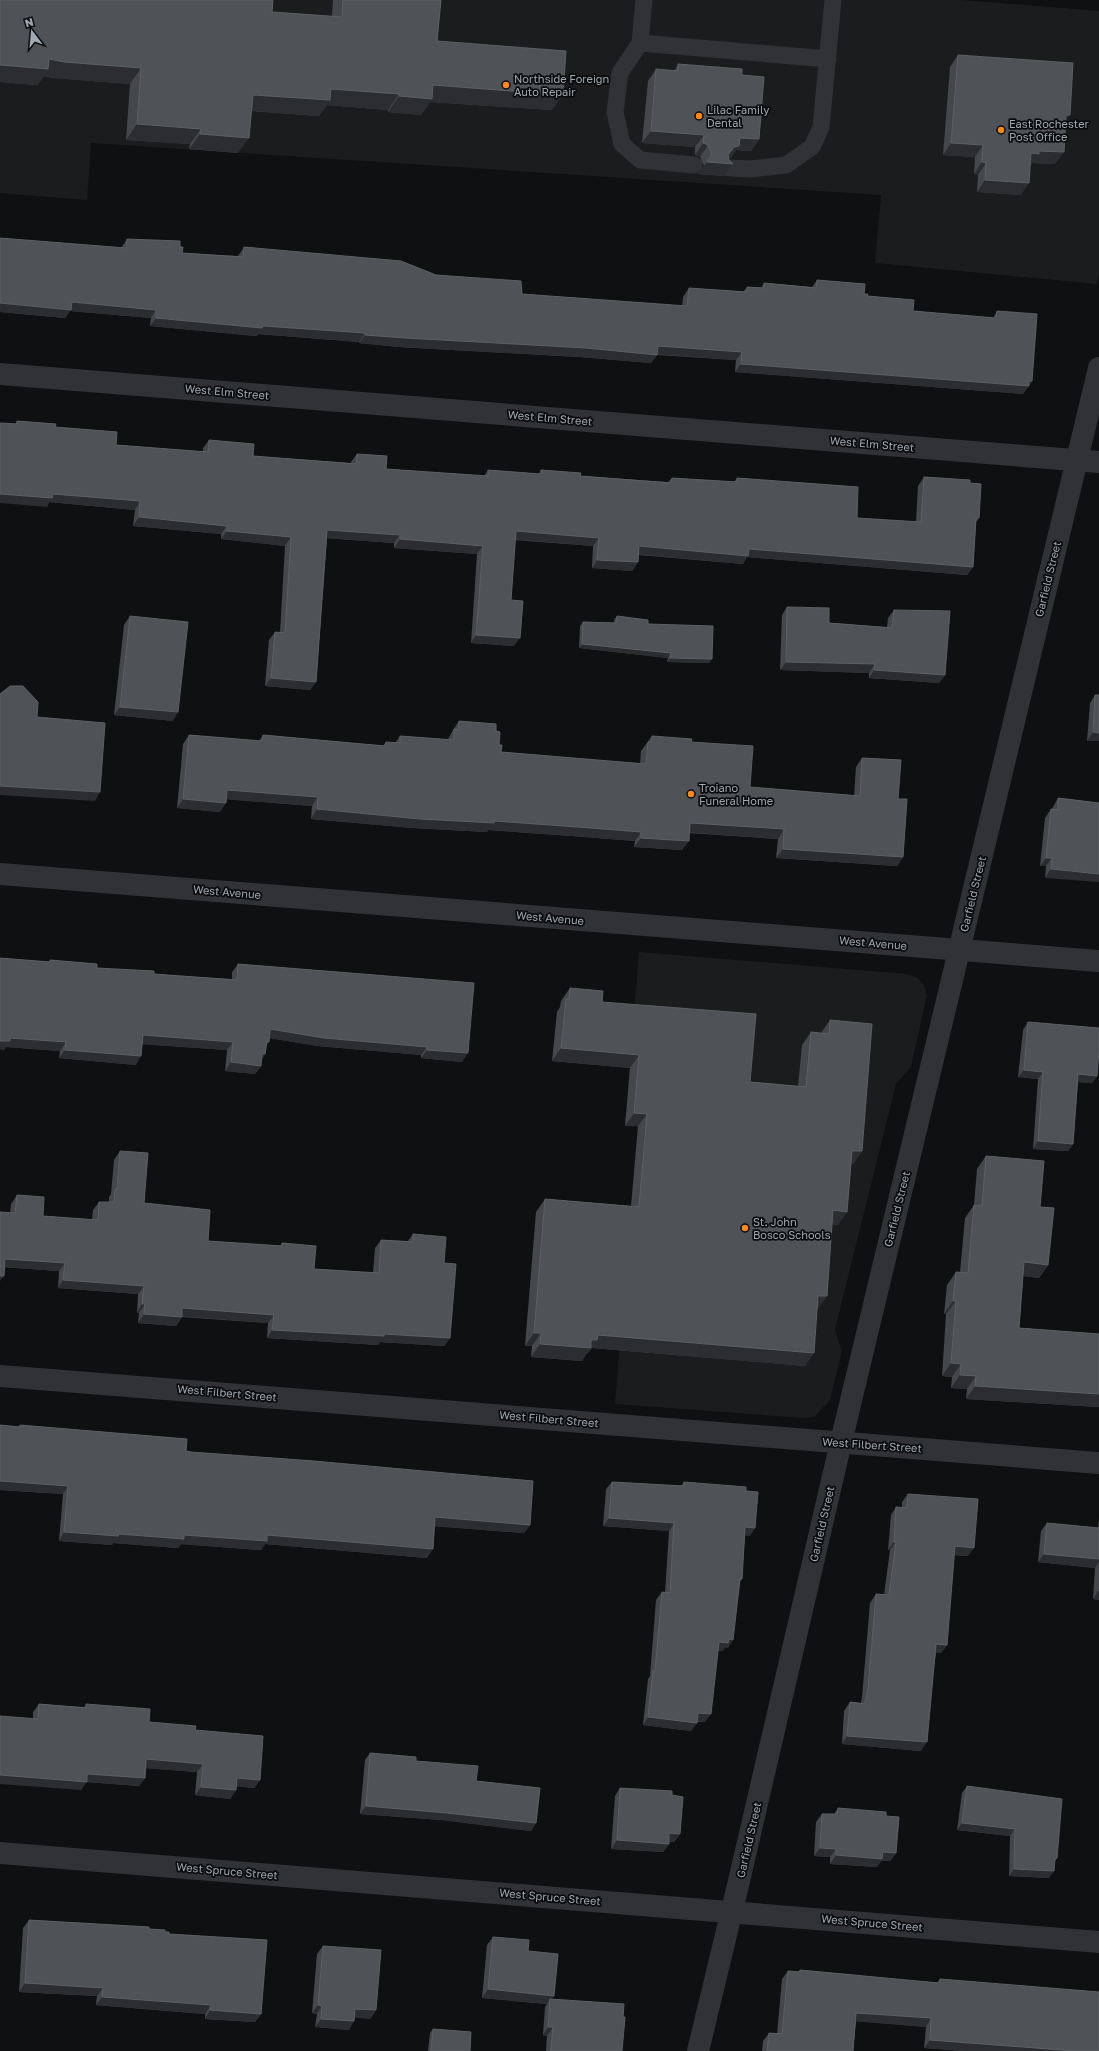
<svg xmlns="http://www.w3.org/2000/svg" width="1099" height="2051" viewBox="0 0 1099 2051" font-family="'Golos Text',sans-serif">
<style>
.built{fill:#1b1c1e}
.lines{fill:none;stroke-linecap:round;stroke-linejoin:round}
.lane{stroke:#303236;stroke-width:17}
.street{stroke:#303236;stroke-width:22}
.wall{fill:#45474c}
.shaded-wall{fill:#2b2d30}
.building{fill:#4f5257;stroke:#5b6065}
.poi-dot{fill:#f68922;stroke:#0a0b0c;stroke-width:1.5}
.labels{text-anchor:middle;stroke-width:3.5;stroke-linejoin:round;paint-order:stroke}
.poi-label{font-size:11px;fill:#a0a9b2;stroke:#0a0b0c;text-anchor:start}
.street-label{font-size:11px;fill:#a0a9b2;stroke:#0a0b0c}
</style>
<rect width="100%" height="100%" fill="#0f1011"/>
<g class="built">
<polygon points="0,0 962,0 1099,11 1099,274 1097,284 875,263 881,195 91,143 87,200 0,193"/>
<polygon points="639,952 907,974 918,978 924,985 927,995 911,1067 896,1084 835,1330 842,1351 830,1400 814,1417 804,1418 615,1404 638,1127 625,1126"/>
</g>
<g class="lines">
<g class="lane">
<polyline points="644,0 640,43 620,73 615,112 622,144 640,160 694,165"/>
<polyline points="640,43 828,59"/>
<polyline points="730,168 751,169 786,165 812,147 821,127 833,0"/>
</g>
<g class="street">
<polyline points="0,374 1099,462"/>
<polyline points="0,874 1099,961"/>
<polyline points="0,1376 1099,1463"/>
<polyline points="0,1853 1099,1942"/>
<polyline points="698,2051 739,1881 841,1442 1099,368"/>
</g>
</g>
<g class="wall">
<polygon points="333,0 441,0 437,41 552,110 430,102 421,115 388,112 388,110 327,105 319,116 251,111 238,153 189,149 190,144 126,140 130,84 53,78 44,76 37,85 0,82 272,12 332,16"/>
<polygon points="958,55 1066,120 1055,164 1032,163 1030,166 1021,195 977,192 978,175 974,174 975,157 943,155 950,67"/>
<polygon points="678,64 742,75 759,139 751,151 736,150 731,158 729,158 729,160 733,164 725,176 698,174 704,166 700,157 695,155 695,147 642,143 648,81 656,69 674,71"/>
<polygon points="127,239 180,247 182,253 238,256 244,247 436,275 522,294 682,306 683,297 689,288 743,292 747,287 761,288 764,283 812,287 817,280 864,294 867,296 913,311 993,318 997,311 1032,381 1023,394 735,372 736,360 657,355 651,363 580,357 399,347 359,343 359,342 258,334 257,336 150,326 151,318 70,311 65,318 0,312 121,248"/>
<polygon points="17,421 55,427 116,445 203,452 203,448 209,440 253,456 351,463 351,462 357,454 386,469 484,476 488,470 539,474 541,470 580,476 668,482 672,478 734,482 737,478 857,518 916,522 918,486 924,477 970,483 979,518 976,522 973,567 967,575 747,557 743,564 639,555 638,562 632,571 592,568 593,546 515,540 511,600 514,646 471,643 477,554 394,548 394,543 327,538 316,682 310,690 265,686 269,640 275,632 280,632 285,546 221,539 221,534 133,526 135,510 49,502 47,507 15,424"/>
<polygon points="787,607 829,623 887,627 888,618 894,610 945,675 939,683 869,678 869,673 780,670 782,615"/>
<polygon points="130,616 173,721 114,715 124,625"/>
<polygon points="617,616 648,624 709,663 667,662 668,658 579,648 580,626 583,622 614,623 614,620"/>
<polygon points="1095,695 1099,741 1087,741 1090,703"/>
<polygon points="459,721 496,731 501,752 640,764 641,751 652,736 691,742 750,787 854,796 856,767 862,758 898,799 903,857 897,866 776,858 778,839 689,833 682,850 634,847 635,841 572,836 488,830 487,832 413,828 311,819 312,806 227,799 220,812 177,808 183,744 189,735 259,741 263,735 383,746 386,742 395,743 400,736 448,740 448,739 452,732 453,730"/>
<polygon points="1058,798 1099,803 1045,878 1046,866 1040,866 1045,818 1051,809 1052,809 1053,807"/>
<polygon points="0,958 49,962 50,960 97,968 154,974 232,979 232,972 238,964 462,1062 421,1058 421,1055 318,1046 269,1038 266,1046 265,1054 261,1061 261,1066 255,1074 225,1071 227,1050 142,1044 136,1065 59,1058 60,1051 6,1047 4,1050 0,1049"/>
<polygon points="570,988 602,1002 750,1082 798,1086 802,1045 811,1032 821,1033 830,1020 862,1151 853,1164 851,1164 838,1225 832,1224 818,1309 817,1309 805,1366 592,1348 588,1353 587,1353 582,1361 531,1357 532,1346 525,1346 536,1212 545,1199 631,1206 638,1126 625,1126 630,1068 552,1061 557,1012 560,1007 561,1001"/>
<polygon points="1028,1022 1097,1076 1092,1083 1078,1082 1073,1144 1068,1151 1033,1149 1038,1079 1018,1077 1023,1030"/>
<polygon points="120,1151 144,1203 208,1241 280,1246 282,1243 314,1269 373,1273 375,1248 381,1240 408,1241 413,1234 444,1263 450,1338 444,1346 380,1342 378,1345 267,1338 268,1323 182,1317 176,1326 138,1323 139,1313 137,1313 138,1294 58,1288 59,1271 4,1267 11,1204 17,1195 43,1216 92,1220 93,1210 99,1202 109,1202 109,1197 111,1194 114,1160"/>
<polygon points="986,1156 1040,1207 1048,1265 1039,1278 1023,1276 1019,1328 1099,1334 1099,1407 966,1399 967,1389 951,1388 952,1377 942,1376 946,1314 944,1314 947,1285 956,1272 960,1272 965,1218 974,1205 977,1169"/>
<polygon points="0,1425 19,1427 20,1425 186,1451 530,1525 524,1533 434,1526 427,1558 265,1544 261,1550 181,1544 178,1548 113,1543 112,1545 59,1541 63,1494 0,1490"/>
<polygon points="612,1482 681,1486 684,1482 746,1491 750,1536 745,1535 742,1579 740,1582 728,1648 725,1647 723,1651 718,1651 705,1722 697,1722 691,1731 643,1725 648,1679 650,1676 656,1600 662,1592 665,1593 669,1531 603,1526 606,1489"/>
<polygon points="908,1494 968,1556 954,1555 947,1645 941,1653 936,1653 921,1751 842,1744 844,1711 850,1702 861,1703 862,1697 870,1603 876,1594 884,1595 890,1550 888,1550 891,1515 896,1507 902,1508 902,1502"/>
<polygon points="1099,1519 1099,1600 1093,1599 1095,1568 1038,1562 1041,1531 1047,1523 1098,1528"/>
<polygon points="39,1704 84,1707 86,1704 149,1722 195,1730 260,1780 254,1788 236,1786 236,1790 230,1799 195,1795 197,1772 146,1768 145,1778 139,1786 86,1782 81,1790 33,1718 33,1712"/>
<polygon points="370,1753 416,1761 476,1781 536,1823 531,1831 442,1820 360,1814 365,1760"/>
<polygon points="967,1786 1057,1858 1054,1863 1049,1878 1009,1876 1010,1836 957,1830 962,1793"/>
<polygon points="620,1788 672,1795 680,1834 674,1842 669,1842 669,1844 663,1852 611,1849 615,1796"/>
<polygon points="838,1808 886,1816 896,1853 890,1861 881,1861 877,1867 830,1864 830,1857 814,1856 816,1822 822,1814 834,1814"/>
<polygon points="29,1920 149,1929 165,1932 169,1934 261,2014 255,2022 205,2019 205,2014 96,2005 97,1996 19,1992 23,1928"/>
<polygon points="493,1937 528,1951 552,1999 623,2017 622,2051 546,2051 547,2036 543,2035 545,2007 547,2004 482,1998 487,1945"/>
<polygon points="323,1946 376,2010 370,2019 355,2017 349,2030 315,2027 317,2014 312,2013 317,1954"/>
<polygon points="800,1970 937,1983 940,1979 1099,2051 964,2051 924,2048 926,2027 856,2021 853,2051 762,2051 763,2041 769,2033 777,2034 782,1979 788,1971 798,1972"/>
<polygon points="433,2029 470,2051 428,2051 430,2033"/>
</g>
<g class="shaded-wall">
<polygon points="49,59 141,68 130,84 53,78 44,76 37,85 0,82 0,65"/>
<polygon points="433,85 563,95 552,110 430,102 421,115 388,112 399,96"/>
<polygon points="331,89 399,94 388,110 327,105 319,116 242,110 253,95"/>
<polygon points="1066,115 1070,115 1061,127"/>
<polygon points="137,124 201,129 190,144 126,140"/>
<polygon points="651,131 704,135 695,147 642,143"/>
<polygon points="200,134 249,138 238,153 189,149"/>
<polygon points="740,138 759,139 751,151 736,150 731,158 725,159"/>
<polygon points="703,143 708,145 700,157 695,155"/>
<polygon points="951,143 983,145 975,157 943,155"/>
<polygon points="1039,151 1064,152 1055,164 1032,163 1030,166 1031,153"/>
<polygon points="707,162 733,164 725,176 698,174"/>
<polygon points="982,162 986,163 978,175 974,174"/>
<polygon points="985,180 1029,183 1021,195 977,192"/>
<polygon points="72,302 156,310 151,318 70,311 65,318 0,312 0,303"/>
<polygon points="156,318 263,326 365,333 359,342 258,334 257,336 150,326"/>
<polygon points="365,335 586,348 657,355 651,363 580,357 399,347 359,343"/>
<polygon points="658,346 742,352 736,360 652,354"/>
<polygon points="741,364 1029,381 1032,381 1023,394 735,372"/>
<polygon points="0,494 53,494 140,501 135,510 49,502 47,507 0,503"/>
<polygon points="139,517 227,526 221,534 133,526"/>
<polygon points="327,530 400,535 394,543 322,538"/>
<polygon points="227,531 291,537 285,546 221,539"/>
<polygon points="516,531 599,538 593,546 510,539"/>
<polygon points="400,539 483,546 477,554 394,548"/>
<polygon points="639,546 749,549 973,567 967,575 747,557 743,564 633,554"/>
<polygon points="597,560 638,562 632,571 592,568"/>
<polygon points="476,635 520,638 514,646 471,643"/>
<polygon points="582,644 671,653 668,658 579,648"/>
<polygon points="670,658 712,659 709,663 667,662"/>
<polygon points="786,662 875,664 869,673 780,670"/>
<polygon points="874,670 945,675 939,683 869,678"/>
<polygon points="271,678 316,682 310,690 265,686"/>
<polygon points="120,707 178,712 173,721 114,715"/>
<polygon points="1093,732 1099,733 1099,741 1087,741"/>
<polygon points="0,786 100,792 95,801 0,795"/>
<polygon points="227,790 318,797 312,806 221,799"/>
<polygon points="183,799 226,803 220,812 177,808"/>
<polygon points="317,809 494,821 578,827 641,832 635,841 572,836 488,830 487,832 413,828 311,819"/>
<polygon points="690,823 784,829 778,839 684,832"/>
<polygon points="641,838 689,841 682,850 634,847"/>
<polygon points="783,849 903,857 897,866 776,858"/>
<polygon points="1046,858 1052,858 1046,866 1040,866"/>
<polygon points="1051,869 1099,874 1099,882 1045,878"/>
<polygon points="270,1029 427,1047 421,1055 318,1046 264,1037"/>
<polygon points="143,1035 233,1042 227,1050 137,1044"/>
<polygon points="10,1038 66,1042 60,1051 6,1047 4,1050 0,1049 0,1041"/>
<polygon points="561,1048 639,1055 630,1068 552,1061"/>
<polygon points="65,1050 141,1056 136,1065 59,1058"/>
<polygon points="427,1050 468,1053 462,1062 421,1058"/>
<polygon points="262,1054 265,1054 260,1063"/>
<polygon points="231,1062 261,1066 255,1074 225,1071"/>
<polygon points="1024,1070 1043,1072 1038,1079 1018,1077"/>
<polygon points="1078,1074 1097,1076 1092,1083 1073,1082"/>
<polygon points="634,1113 647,1114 638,1126 625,1126"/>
<polygon points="1038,1141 1073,1144 1068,1151 1033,1149"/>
<polygon points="852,1151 862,1151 853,1164 843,1164"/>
<polygon points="833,1210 847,1212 838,1225 824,1223"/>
<polygon points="5,1259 65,1263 59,1271 0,1267"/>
<polygon points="1024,1262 1048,1265 1039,1278 1015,1275"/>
<polygon points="0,1276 4,1276 0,1281"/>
<polygon points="63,1280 144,1286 138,1294 58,1288"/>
<polygon points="818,1296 827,1296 818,1309 809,1309"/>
<polygon points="953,1301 956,1301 946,1314 944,1314"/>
<polygon points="142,1304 145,1304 139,1313 137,1313"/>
<polygon points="182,1308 274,1315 268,1323 176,1316"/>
<polygon points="144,1314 182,1317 176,1326 138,1323"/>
<polygon points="272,1330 384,1334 450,1338 444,1346 380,1342 378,1345 267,1338"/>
<polygon points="534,1333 541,1333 532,1346 525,1346"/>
<polygon points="598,1335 814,1353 805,1366 592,1348 588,1353 587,1353 582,1361 531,1357 540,1344 591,1340"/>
<polygon points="951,1363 961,1364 952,1377 942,1376"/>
<polygon points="960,1375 976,1376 967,1389 951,1388"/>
<polygon points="975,1386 1099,1394 1099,1407 966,1399"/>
<polygon points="0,1481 68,1486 63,1494 0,1490"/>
<polygon points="435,1517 530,1525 524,1533 429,1526"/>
<polygon points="609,1518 674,1523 669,1531 603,1526"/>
<polygon points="745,1527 755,1528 750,1536 740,1535"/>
<polygon points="64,1532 118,1534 267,1535 433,1549 427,1558 265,1544 261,1550 181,1544 178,1548 113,1543 112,1545 59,1541"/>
<polygon points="894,1542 896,1542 890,1550 888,1550"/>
<polygon points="955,1546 974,1548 968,1556 949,1555"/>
<polygon points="1044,1554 1099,1559 1099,1562 1095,1568 1038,1562"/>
<polygon points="1098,1591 1099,1591 1099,1600 1093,1599"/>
<polygon points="729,1639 733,1640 728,1648 725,1647 723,1651 713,1650 719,1642"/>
<polygon points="936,1644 947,1645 941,1653 931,1653"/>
<polygon points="698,1713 711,1714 705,1722 693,1721"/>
<polygon points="648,1717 697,1723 691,1731 643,1725"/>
<polygon points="847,1736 927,1742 921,1751 842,1744"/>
<polygon points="146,1759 203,1764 197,1772 140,1768"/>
<polygon points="87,1774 145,1778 139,1786 86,1782 81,1790 0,1784 0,1775"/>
<polygon points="237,1778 260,1780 254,1788 231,1786"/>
<polygon points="201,1787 236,1790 230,1799 195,1795"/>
<polygon points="366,1806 447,1813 536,1823 531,1831 442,1820 360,1814"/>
<polygon points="962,1823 1015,1829 1010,1836 957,1830"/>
<polygon points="669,1833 680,1834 674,1842 663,1841"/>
<polygon points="617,1840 669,1844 663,1852 611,1849"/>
<polygon points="820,1848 836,1849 830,1857 814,1856"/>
<polygon points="883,1852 896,1853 890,1861 881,1861 877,1867 830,1864 836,1855"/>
<polygon points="1014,1869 1054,1871 1049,1878 1009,1876"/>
<polygon points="25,1983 103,1988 97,1996 19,1992"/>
<polygon points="488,1989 554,1996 550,2001 550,1999 547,2004 482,1998"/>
<polygon points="102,1997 211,2005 205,2014 96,2005"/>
<polygon points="318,2005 322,2006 317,2014 312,2013"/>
<polygon points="355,2009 376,2010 370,2019 350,2017"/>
<polygon points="210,2010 261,2014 255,2022 205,2019"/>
<polygon points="856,2013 931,2018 926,2027 851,2021"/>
<polygon points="321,2019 354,2021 349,2030 315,2027"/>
<polygon points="548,2027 553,2027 547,2036 543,2035"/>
<polygon points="930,2040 1075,2051 964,2051 924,2048"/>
</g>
<g class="building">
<polygon points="0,0 273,0 272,12 342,17 343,0 441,0 437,41 566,51 563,95 433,85 432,99 399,96 399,94 331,89 330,100 253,95 249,138 200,134 201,129 137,124 141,68 64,62 49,59 48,69 0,65"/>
<polygon points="958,55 1073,63 1070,115 1066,115 1064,152 1039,151 1039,154 1031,153 1029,183 985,180 986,163 982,162 983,145 951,143"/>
<polygon points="678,64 742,69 742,75 764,77 759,139 740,138 739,146 734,147 728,155 729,160 733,164 707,162 712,154 708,145 703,143 704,135 651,131 656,69 678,71"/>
<polygon points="0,238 126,248 127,239 180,241 180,247 183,247 182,253 243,257 244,247 401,261 436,275 521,281 522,294 687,306 689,288 747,292 747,287 764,288 764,283 816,288 817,280 865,284 864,294 868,294 867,296 914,300 913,311 996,318 997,311 1037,314 1032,381 1029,381 1029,386 741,364 742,352 658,346 657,355 586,348 405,338 365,335 365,333 263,326 262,328 156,318 156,310 72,302 71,310 0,303"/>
<polygon points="17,421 56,424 55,427 117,432 116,445 208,452 209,440 254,444 253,456 356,464 357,454 387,456 386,469 488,476 488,470 541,474 541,470 581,473 580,476 671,483 672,478 737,482 737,478 858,487 857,518 921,522 924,477 970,480 970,483 981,484 979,518 976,518 973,567 749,549 748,556 639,546 638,562 597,560 599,538 516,531 511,600 523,601 520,638 476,635 483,546 400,539 400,535 327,530 316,682 271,678 275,632 285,633 291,537 227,531 227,526 139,517 140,501 53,494 52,498 0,494 0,423 17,424"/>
<polygon points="787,607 829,608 829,623 892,628 894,610 950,611 945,675 874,670 875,664 786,662"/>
<polygon points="130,616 188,622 178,712 120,707"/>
<polygon points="617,616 648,620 648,624 713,626 712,659 670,658 671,653 582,644 583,622 616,623"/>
<polygon points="10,686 23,686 38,702 37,717 105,723 100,792 0,786 0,694"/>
<polygon points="1095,695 1099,695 1099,733 1093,732"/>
<polygon points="459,721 496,724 496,731 500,732 499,745 502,745 501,752 646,764 648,742 651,742 652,736 692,739 691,742 753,746 750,787 860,796 862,758 901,760 898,799 907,799 903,857 783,849 784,829 690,823 689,841 641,838 641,832 578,827 494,821 494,823 420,819 317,809 318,797 227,790 226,803 183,799 189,735 262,741 263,735 385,746 386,742 400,743 400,736 454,740 454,729 458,730"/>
<polygon points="1058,798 1099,803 1099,874 1051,869 1052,858 1046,858 1051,809 1058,810"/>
<polygon points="0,958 50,962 50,960 97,964 97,968 154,971 154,974 235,980 237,978 238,964 474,983 468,1053 427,1050 427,1047 324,1038 270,1029 269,1042 267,1042 265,1054 262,1054 261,1066 231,1062 233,1042 143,1035 141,1056 65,1050 66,1042 10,1038 10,1041 0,1041"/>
<polygon points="570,988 603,991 602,1002 756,1014 750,1082 806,1087 811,1032 829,1034 830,1020 872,1024 862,1151 852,1151 847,1212 833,1210 827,1296 818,1296 814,1353 598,1335 597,1340 591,1340 591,1348 540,1344 541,1333 534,1333 545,1199 639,1207 647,1114 634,1113 639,1055 561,1048 566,999 569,999"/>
<polygon points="1028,1022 1099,1028 1099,1050 1097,1076 1078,1074 1073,1144 1038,1141 1043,1072 1024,1070"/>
<polygon points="120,1151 148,1153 144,1203 210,1210 208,1241 282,1246 282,1243 316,1246 314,1269 379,1273 381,1240 413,1242 413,1234 446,1237 444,1263 456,1264 450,1338 384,1334 384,1336 272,1330 274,1315 182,1308 182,1317 144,1314 145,1304 142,1304 144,1286 63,1280 65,1263 5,1259 4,1276 0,1276 0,1212 15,1213 17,1195 44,1197 43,1216 98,1220 99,1202 114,1202 115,1189 117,1189"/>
<polygon points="986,1156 1044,1161 1040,1207 1054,1208 1048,1265 1024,1262 1019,1328 1099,1334 1099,1394 975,1386 976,1376 960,1375 961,1364 951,1363 956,1301 953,1301 956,1272 968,1273 974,1205 982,1206"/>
<polygon points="0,1425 20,1427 20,1425 187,1439 186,1451 191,1452 314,1461 533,1481 530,1525 435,1517 433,1549 267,1535 267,1541 184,1535 184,1539 118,1534 118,1536 64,1532 68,1486 0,1481"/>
<polygon points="612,1482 684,1486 684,1482 746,1487 746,1491 758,1492 755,1528 745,1527 742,1579 740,1579 733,1640 729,1639 728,1643 719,1642 711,1714 698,1713 697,1723 648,1717 653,1671 655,1671 662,1592 670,1593 674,1523 609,1518"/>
<polygon points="908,1494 978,1499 974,1548 955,1546 947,1645 936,1644 927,1742 847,1736 850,1702 865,1704 868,1689 876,1594 889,1595 896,1542 894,1542 896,1507 907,1508"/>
<polygon points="1047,1523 1099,1528 1099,1559 1044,1554"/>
<polygon points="39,1704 86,1708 86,1704 150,1709 149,1722 196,1726 195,1730 263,1736 260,1780 237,1778 236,1790 201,1787 203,1764 146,1759 145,1778 87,1774 87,1782 0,1775 0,1716 38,1719"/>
<polygon points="370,1753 416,1757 416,1761 478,1766 476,1781 540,1788 536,1823 447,1813 366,1806"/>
<polygon points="967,1786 1062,1799 1057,1858 1055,1859 1054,1871 1014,1869 1015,1829 962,1823"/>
<polygon points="620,1788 672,1791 672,1795 683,1797 680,1834 669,1833 669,1844 617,1840"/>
<polygon points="838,1808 886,1812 886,1816 899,1817 896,1853 883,1852 882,1859 836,1855 836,1849 820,1848 822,1814 837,1814"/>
<polygon points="29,1920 149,1927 149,1929 165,1930 165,1932 169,1932 169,1934 267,1940 261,2014 210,2010 211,2005 102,1997 103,1988 25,1983"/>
<polygon points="493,1937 529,1940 528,1951 558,1954 554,1996 488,1989"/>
<polygon points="323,1946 381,1950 376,2010 355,2009 354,2021 321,2019 322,2006 318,2005"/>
<polygon points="800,1970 939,1983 940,1979 1099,1992 1099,2051 1075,2051 930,2040 931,2018 856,2013 853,2051 767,2051 769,2033 782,2034 788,1971 800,1972"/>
<polygon points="550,1999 624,2004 623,2017 625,2017 622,2051 551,2051 553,2027 548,2027"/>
<polygon points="433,2029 471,2032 470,2051 431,2051"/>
</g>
<g class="poi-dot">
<circle cx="506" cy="85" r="4"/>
<circle cx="699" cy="116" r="4"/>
<circle cx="1001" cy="130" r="4"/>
<circle cx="691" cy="794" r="4"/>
<circle cx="745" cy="1228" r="4"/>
</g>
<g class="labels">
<g class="poi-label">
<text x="514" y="83">Northside Foreign<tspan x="514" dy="13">Auto Repair</tspan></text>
<text x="707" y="114">Lilac Family<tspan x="707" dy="13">Dental</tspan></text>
<text x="1009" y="128">East Rochester<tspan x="1009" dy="13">Post Office</tspan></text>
<text x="699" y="792">Troiano<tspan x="699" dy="13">Funeral Home</tspan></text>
<text x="753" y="1226">St. John<tspan x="753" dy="13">Bosco Schools</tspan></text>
</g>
<g class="street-label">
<text transform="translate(227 392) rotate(5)" y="4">West Elm Street</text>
<text transform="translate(550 418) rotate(5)" y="4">West Elm Street</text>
<text transform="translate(872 444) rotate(5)" y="4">West Elm Street</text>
<text transform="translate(1048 579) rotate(-76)" y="4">Garfield Street</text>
<text transform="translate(227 892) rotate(5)" y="4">West Avenue</text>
<text transform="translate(973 894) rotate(-76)" y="4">Garfield Street</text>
<text transform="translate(550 918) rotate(5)" y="4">West Avenue</text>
<text transform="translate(873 943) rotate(5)" y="4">West Avenue</text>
<text transform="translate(897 1209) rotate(-76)" y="4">Garfield Street</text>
<text transform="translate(227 1393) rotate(5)" y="4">West Filbert Street</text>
<text transform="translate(549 1419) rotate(5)" y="4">West Filbert Street</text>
<text transform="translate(872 1445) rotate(4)" y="4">West Filbert Street</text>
<text transform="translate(822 1524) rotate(-77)" y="4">Garfield Street</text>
<text transform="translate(749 1840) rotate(-77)" y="4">Garfield Street</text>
<text transform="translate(227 1871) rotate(5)" y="4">West Spruce Street</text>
<text transform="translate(550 1897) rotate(5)" y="4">West Spruce Street</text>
<text transform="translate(872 1923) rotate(5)" y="4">West Spruce Street</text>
</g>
</g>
<g transform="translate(32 32) rotate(344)" stroke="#0a0b0c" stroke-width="3" paint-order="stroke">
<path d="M0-3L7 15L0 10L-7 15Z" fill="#a0a9b2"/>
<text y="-6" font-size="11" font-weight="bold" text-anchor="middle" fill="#a0a9b2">N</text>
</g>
</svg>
